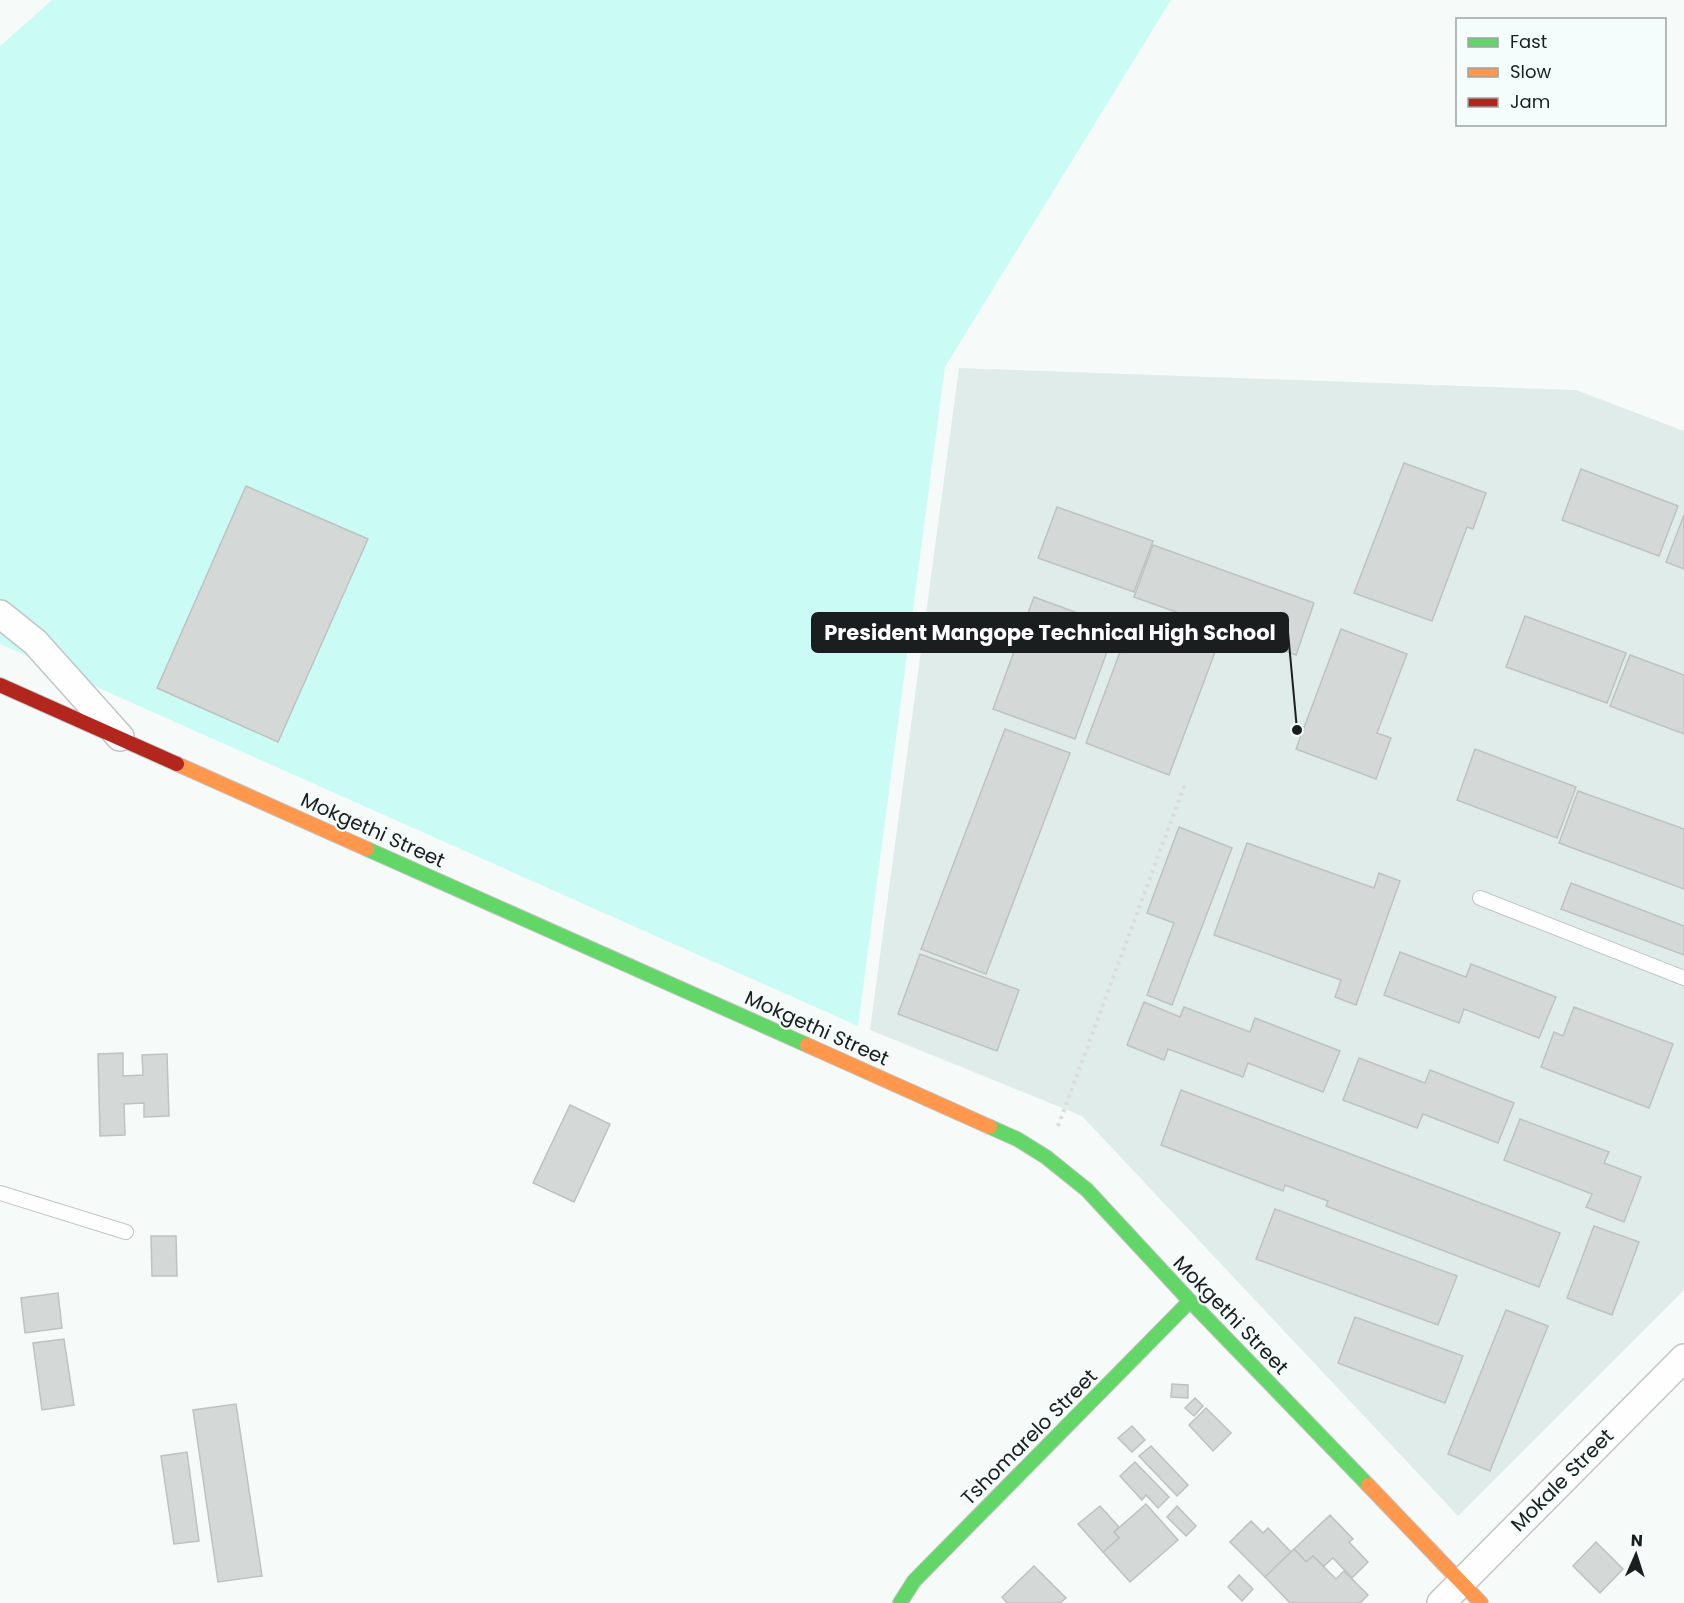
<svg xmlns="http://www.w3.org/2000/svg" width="1684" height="1603" viewBox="0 0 1684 1603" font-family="Poppins,sans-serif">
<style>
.built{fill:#e0ecea}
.green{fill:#cafcf5}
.building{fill:#d4d8d7;stroke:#bec2c1;stroke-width:1.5}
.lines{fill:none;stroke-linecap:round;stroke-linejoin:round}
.lane-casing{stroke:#c1c5c4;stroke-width:16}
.street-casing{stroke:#c1c5c4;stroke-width:30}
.fast-casing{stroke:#c1c5c4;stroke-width:16}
.slow-casing{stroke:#c1c5c4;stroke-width:16}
.jam-casing{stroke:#c1c5c4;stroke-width:16}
.path{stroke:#dcdcdc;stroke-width:4;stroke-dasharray:3 4.5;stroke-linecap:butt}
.lane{stroke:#fefefe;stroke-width:14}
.street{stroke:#fefefe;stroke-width:27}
.fast{stroke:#63d668;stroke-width:14}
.slow{stroke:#ff974d;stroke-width:14}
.jam{stroke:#b3261e;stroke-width:14}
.labels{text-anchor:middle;stroke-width:4.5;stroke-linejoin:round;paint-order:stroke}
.street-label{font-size:20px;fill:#1b1e1e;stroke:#f4fdfb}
.leader{fill:none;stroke:#1b1e1e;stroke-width:2}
.callout-dot{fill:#1b1e1e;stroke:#f4fdfb;stroke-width:2}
.callout{fill:#1b1e1e;stroke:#1b1e1e;stroke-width:2}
.callout-label{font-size:21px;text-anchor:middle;font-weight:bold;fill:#fff}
</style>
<rect width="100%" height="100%" fill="#f6fbfa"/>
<polygon class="built" points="959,368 1576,390 1684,431 1684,1290 1458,1516 1082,1116 870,1030"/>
<polygon class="green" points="52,0 1171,0 945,367 858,1026 0,644 0,46"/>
<g class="building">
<polygon points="1404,463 1486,493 1473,529 1467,527 1432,621 1354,593"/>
<polygon points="1581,469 1678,506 1659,556 1562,520"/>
<polygon points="246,486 368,539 278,742 157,688"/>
<polygon points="1057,507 1153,541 1134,592 1038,558"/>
<polygon points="1684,515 1684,569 1666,562"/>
<polygon points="1153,545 1314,603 1296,655 1134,597"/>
<polygon points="1034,597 1116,627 1075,739 993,709"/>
<polygon points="1525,616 1626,653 1607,703 1506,667"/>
<polygon points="1132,620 1215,652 1169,775 1086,743"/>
<polygon points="1341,629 1407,654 1377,733 1391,738 1376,779 1296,749"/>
<polygon points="1630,655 1684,675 1684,734 1610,706"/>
<polygon points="1005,729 1070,753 986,974 921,949"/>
<polygon points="1475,749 1576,787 1557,838 1457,800"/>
<polygon points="1578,791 1684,829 1684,889 1559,843"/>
<polygon points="1179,827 1232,848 1172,1005 1147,995 1174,923 1147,913"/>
<polygon points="1247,843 1374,888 1379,873 1400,881 1356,1005 1335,997 1341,980 1214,935"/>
<polygon points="1571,883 1684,926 1684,955 1561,909"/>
<polygon points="1400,952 1466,977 1471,964 1556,997 1539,1038 1464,1009 1459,1023 1384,995"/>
<polygon points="920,954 1019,990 997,1051 898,1014"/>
<polygon points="1144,1002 1180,1017 1184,1007 1250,1032 1255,1018 1340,1051 1323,1092 1248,1063 1243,1077 1168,1049 1164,1060 1127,1045"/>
<polygon points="1574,1007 1673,1044 1649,1108 1541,1067 1554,1032 1563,1036"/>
<polygon points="123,1053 123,1076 143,1075 142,1055 167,1054 169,1116 144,1117 144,1103 124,1104 125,1135 100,1136 98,1054"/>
<polygon points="1359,1058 1425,1083 1430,1070 1514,1103 1498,1143 1423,1114 1417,1128 1343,1100"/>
<polygon points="1181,1090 1560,1233 1539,1287 1326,1206 1328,1201 1285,1185 1283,1191 1161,1145"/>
<polygon points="570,1105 610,1124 574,1202 533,1183"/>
<polygon points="1520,1119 1609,1152 1604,1163 1641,1177 1624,1222 1586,1207 1592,1194 1504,1160"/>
<polygon points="1275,1209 1457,1276 1438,1325 1256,1259"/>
<polygon points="1594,1226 1639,1242 1612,1315 1567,1298"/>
<polygon points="151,1236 176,1236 177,1276 152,1276"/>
<polygon points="58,1293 62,1328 25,1333 21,1298"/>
<polygon points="1506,1310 1548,1326 1490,1471 1448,1454"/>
<polygon points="1355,1317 1463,1356 1445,1403 1338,1363"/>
<polygon points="64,1339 74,1405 42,1410 33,1343"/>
<polygon points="1172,1384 1188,1385 1188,1398 1171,1397"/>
<polygon points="1195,1398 1203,1406 1194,1416 1185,1408"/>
<polygon points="236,1404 262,1576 218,1582 193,1410"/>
<polygon points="1206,1408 1231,1433 1213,1451 1189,1425"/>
<polygon points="1132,1426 1145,1440 1132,1452 1118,1438"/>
<polygon points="1151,1446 1188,1485 1177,1496 1139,1456"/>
<polygon points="187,1452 199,1541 174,1544 161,1456"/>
<polygon points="1135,1462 1169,1497 1158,1508 1146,1495 1142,1500 1120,1476"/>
<polygon points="1146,1504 1178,1540 1130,1582 1103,1552 1119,1538 1114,1532"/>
<polygon points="1100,1506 1119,1527 1114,1532 1119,1538 1103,1552 1078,1524"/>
<polygon points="1177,1506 1196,1526 1186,1536 1167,1517"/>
<polygon points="1330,1515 1353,1539 1349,1542 1368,1562 1352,1578 1333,1558 1324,1566 1313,1556 1306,1562 1294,1549"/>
<polygon points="1251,1521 1263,1533 1268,1528 1291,1552 1265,1577 1230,1542"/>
<polygon points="1596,1542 1623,1569 1600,1593 1573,1566"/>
<polygon points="1294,1549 1306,1562 1313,1556 1336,1579 1344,1571 1368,1595 1360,1603 1290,1603 1265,1577"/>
<polygon points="1034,1566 1066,1598 1060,1603 1007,1603 1002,1597"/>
<polygon points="1239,1575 1253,1589 1242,1601 1228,1587"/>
</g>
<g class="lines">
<g class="lane-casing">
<g id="lane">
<polyline points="1480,898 1684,978"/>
<polyline points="0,1193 126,1232"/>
</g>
</g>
<g class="street-casing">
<g id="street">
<polyline points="0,614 35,642 120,737"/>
<polyline points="1441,1603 1684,1358"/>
</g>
</g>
<g class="fast-casing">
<g id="fast">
<polyline points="367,849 807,1045"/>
<polyline points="990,1127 1017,1139 1046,1157 1087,1190 1190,1301 1368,1485"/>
<polyline points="900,1603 914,1581 1190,1301"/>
</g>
</g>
<g class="slow-casing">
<g id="slow">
<polyline points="177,764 367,849"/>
<polyline points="807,1045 990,1127"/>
<polyline points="1368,1485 1481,1603"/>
</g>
</g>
<g class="jam-casing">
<polyline id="jam" points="0,685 177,764"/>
</g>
<polyline class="path" points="1058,1126 1185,784"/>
<use href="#lane" class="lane"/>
<use href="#street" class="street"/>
<use href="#fast" class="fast"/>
<use href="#slow" class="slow"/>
<use href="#jam" class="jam"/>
</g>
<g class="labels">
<g class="street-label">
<text transform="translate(373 830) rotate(24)" y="7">Mokgethi Street</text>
<text transform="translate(817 1028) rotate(24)" y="7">Mokgethi Street</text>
<text transform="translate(1231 1315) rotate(46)" y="7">Mokgethi Street</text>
<text transform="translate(1029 1437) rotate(-45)" y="7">Tshomarelo Street</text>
<text transform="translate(1562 1480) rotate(-45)" y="7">Mokale Street</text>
</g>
</g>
<path class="leader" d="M1297 730L1288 632"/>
<circle class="callout-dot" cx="1297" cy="730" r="6"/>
<rect class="callout" x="812" y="613" width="476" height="39" rx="6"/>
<g class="callout-label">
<text x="1050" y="640">President Mangope Technical High School</text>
</g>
<rect x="1456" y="18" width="210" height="108" fill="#f4fdfb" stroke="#9da4a3" stroke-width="1.5"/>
<rect x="1468" y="38" width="30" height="9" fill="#63d668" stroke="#9da4a3" stroke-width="1.5"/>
<text x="1510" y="48" font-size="18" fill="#1b1e1e">Fast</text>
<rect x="1468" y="68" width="30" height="9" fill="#ff974d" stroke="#9da4a3" stroke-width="1.5"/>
<text x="1510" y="78" font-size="18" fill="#1b1e1e">Slow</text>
<rect x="1468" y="98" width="30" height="9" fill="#b3261e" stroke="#9da4a3" stroke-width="1.5"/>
<text x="1510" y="108" font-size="18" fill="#1b1e1e">Jam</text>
<g transform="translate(1636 1555) rotate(3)" stroke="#f4fdfb" stroke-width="4.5" paint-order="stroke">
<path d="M0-4.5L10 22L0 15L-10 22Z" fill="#1b1e1e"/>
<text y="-9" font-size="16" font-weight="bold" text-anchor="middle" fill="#1b1e1e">N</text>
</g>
</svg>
